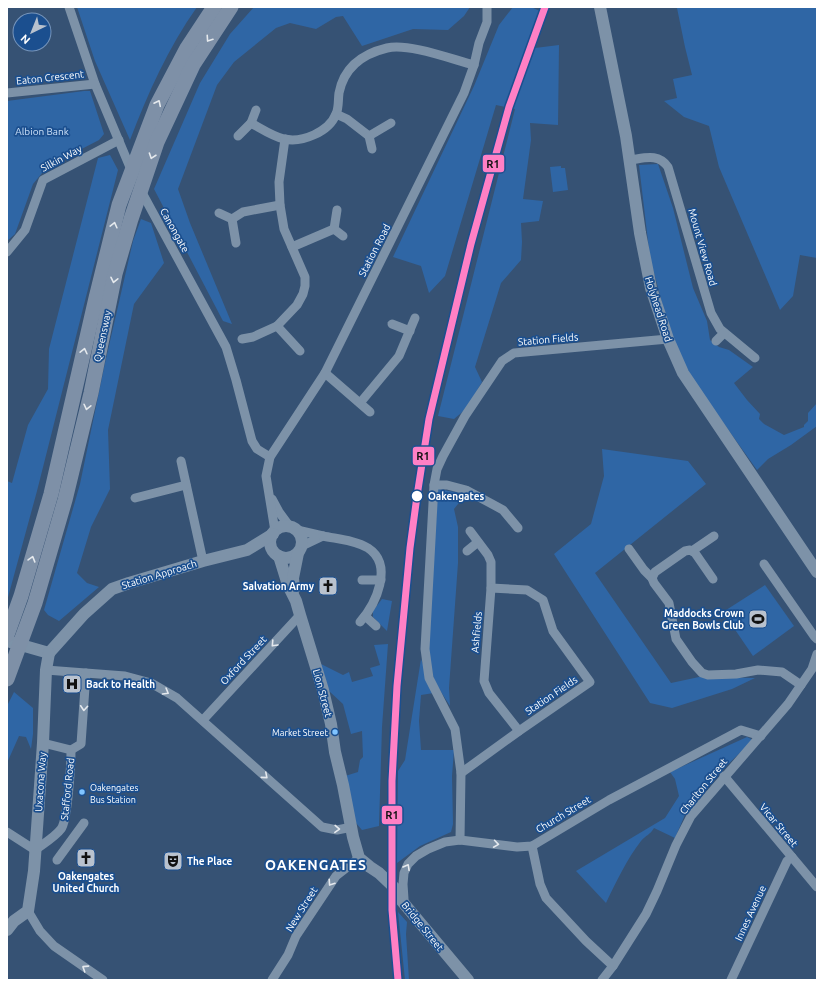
<svg xmlns="http://www.w3.org/2000/svg" width="824" height="987" viewBox="0 0 824 987" font-family="Ubuntu,sans-serif">
<style>
.green{fill:#2f66a5}
.lines{fill:none;stroke-linecap:round;stroke-linejoin:round}
.minor{stroke:#7d92a8;stroke-width:9}
.tertiary{stroke:#7d92a8;stroke-width:12}
.trunk{stroke:#7e90a7;stroke-width:15}
.rail-1-casing{stroke:#1b4f8f;stroke-width:10}
.rail-1{stroke:#ff80c5;stroke-width:7}
.oneway{stroke:#e5e9ed}
.oneway2{stroke:#e5e9ee}
.stop-dot{fill:#fff;stroke:#1b4f8f;stroke-width:1.5}
.bus-dot{fill:#80c4ff;stroke:#1b4f8f;stroke-width:1.5}
.labels{text-anchor:middle;stroke-width:3.5;stroke-linejoin:round;paint-order:stroke}
.bus-label{font-size:9px;fill:#fff;stroke:#1b4f8f;text-anchor:end}
.street-label{font-size:10px;fill:#fff;stroke:#1b4f8f}
.park-label{font-size:10px;fill:#cfe3fa;stroke:#1b4f8f}
.stop-label{font-size:10px;font-weight:bold;fill:#fff;stroke:#1b4f8f;text-anchor:start}
.poi-label{font-size:10px;font-weight:bold;fill:#fff;stroke:#1b4f8f;text-anchor:end}
.district-label{font-size:14px;font-weight:bold;letter-spacing:1px;fill:#fff;stroke:#1b4f8f}
.line-badge{stroke:#1b4f8f;stroke-width:1.5}
.pale-badge-label{font-size:11px;text-anchor:middle;font-weight:bold;fill:#111}
</style>
<rect width="100%" height="100%" fill="#365274"/>
<g class="green">
<path d="M77,7H197C168,48 148,93 130,140L95,61Z"/>
<polygon points="254,7 470,7 464,16 448,30 413,29 362,46 343,16 336,17 316,29 290,23 276,28 234,62 217,85 178,189 190,223 232,324 223,321 154,189 200,83 230,34"/>
<polygon points="513,7 531,7 547,14 535,48 559,45 558,125 530,123 531,140 523,199 543,201 539,221 521,223 522,242 521,260 501,283 475,367 482,382 466,409 454,419 438,416 515,109 496,105 445,276 429,293 421,266 393,257 474,86 499,25"/>
<polygon points="686,7 817,7 817,258 800,255 793,296 780,310 719,167 709,126 684,117 664,101 677,98 673,79 692,75 685,47 677,8"/>
<polygon points="84,91 90,91 104,134 99,140 70,155 43,172 33,184 15,234 7,241 7,101"/>
<polygon points="110,155 118,170 37,491 7,601 7,481 12,483 28,425 48,389 49,349 98,158"/>
<polygon points="658,164 673,208 693,288 707,321 710,340 719,347 729,350 753,367 734,383 747,400 760,414 759,419 764,424 784,435 804,427 804,425 808,421 808,413 817,403 817,426 791,445 768,459 757,470 697,386 679,355 665,314 650,258 639,165"/>
<polygon points="561,166 561,168 565,168 568,190 553,192 550,167"/>
<polygon points="141,219 151,223 164,263 134,304 108,430 110,489 91,527 77,573 87,583 99,587 59,621 48,615 44,610 80,484 105,363 133,241"/>
<polygon points="602,449 688,461 706,484 595,573 671,683 699,677 755,678 732,689 672,708 650,703 554,554 591,524 604,476"/>
<polygon points="438,489 466,494 454,509 458,527 458,563 449,688 450,706 434,681 428,648"/>
<polygon points="765,585 794,626 753,656 723,612"/>
<polygon points="382,599 392,601 387,631 373,617 373,611"/>
<polygon points="388,644 382,727 379,826 362,830 356,823 345,776 358,772 360,760 363,757 362,731 351,734 343,704 329,691 321,664 343,675 349,672 352,682 373,676 370,668 380,665 374,645"/>
<polygon points="421,659 434,693 421,695 419,721 421,750 454,750 452,776 453,824 451,832 420,846 397,863 398,771 405,760"/>
<polygon points="14,692 33,708 33,734 31,749 26,737 19,736 7,763 7,706"/>
<path d="M747,737L751,739V742L719,773L687,810L675,838L654,828C650,835 646,835 641,841C627,859 616,882 606,903L576,871L665,818L679,796L675,779L670,772Z"/>
<polygon points="398,912 407,922 406,934 409,980 405,980"/>
</g>
<g class="lines">
<g class="minor">
<polyline points="69,7 95,84 132,172"/>
<polyline points="7,93 95,84"/>
<polyline points="336,114 347,119 369,136"/>
<path d="M251,123C262,129 272,136 284,139C302,143 329,132 336,114C339,108 338,100 339,93C344,67 362,54 387,48C409,43 451,59 474,65"/>
<polyline points="238,136 251,123 256,110"/>
<polyline points="372,149 369,136 391,123"/>
<path d="M630,160C645,158 658,153 668,167L711,313L720,329L755,358"/>
<polyline points="140,189 226,347 236,380 252,441 257,449 270,457"/>
<polyline points="337,210 334,229 343,236"/>
<polyline points="219,213 232,219 236,243"/>
<polyline points="232,219 243,212 280,205"/>
<polyline points="292,247 334,229"/>
<polyline points="7,252 25,230 43,180 119,140"/>
<polyline points="392,324 410,331"/>
<polyline points="277,326 297,305 303,294 305,286 305,277 284,229 280,205 279,182 285,139"/>
<polyline points="242,339 253,337 277,326 300,351"/>
<polyline points="716,341 724,333"/>
<polyline points="325,373 370,412"/>
<polyline points="360,403 399,356 415,318"/>
<polyline points="181,461 203,561"/>
<polyline points="434,485 447,485 466,490 492,504 503,510 518,528"/>
<polyline points="135,498 186,485"/>
<polyline points="272,499 279,512 290,527"/>
<polyline points="297,530 323,536 302,546"/>
<polyline points="275,531 266,476 270,457 325,373 464,93 474,65 479,43 487,22 487,7"/>
<polyline points="470,531 488,555 491,562 491,588 484,681 489,693 519,731"/>
<path d="M323,536C337,539 355,540 368,548C394,565 376,604 360,622"/>
<polyline points="629,549 644,570 652,578"/>
<polyline points="467,551 478,542"/>
<polyline points="692,551 714,536"/>
<polyline points="764,564 814,636 817,639"/>
<polyline points="713,579 695,553 690,550 685,551 655,572 652,578 654,583 669,603 676,639 692,662 702,673 708,675 736,674 758,670 782,672 801,685"/>
<polyline points="362,580 381,580"/>
<polyline points="365,616 376,626"/>
<polyline points="46,670 125,676 151,683 177,698 322,827 337,830 352,827"/>
<polyline points="203,720 300,615"/>
<polyline points="71,750 81,744 86,673"/>
<polyline points="461,773 519,731 590,682 553,631 543,600 527,590 491,588"/>
<polyline points="724,776 817,887"/>
<path d="M7,832L35,850C43,844 55,837 61,829C68,820 71,763 71,750L43,743"/>
<polyline points="460,840 461,773 455,729 429,678 425,649 434,485 437,469 443,456 465,416 502,361 514,353 668,339"/>
<polyline points="532,846 540,884 546,898 586,941 613,966"/>
<polyline points="57,860 84,823"/>
<polyline points="404,899 403,884 404,873 408,864 416,856 428,849 445,842 460,840 517,847 532,846 609,800 741,730 761,736"/>
<polyline points="28,911 40,931 54,946 103,980"/>
<polyline points="272,980 288,955 296,936 336,876 359,858"/>
<polyline points="602,980 613,966 646,914 657,891 676,845 691,816 788,704 812,669 817,654"/>
<polyline points="731,980 787,861 792,857"/>
</g>
<g class="tertiary">
<polyline points="600,7 626,136 640,233 651,288 668,339 683,373 817,572"/>
<circle cx="286" cy="542" r="16"/>
<polyline points="279,556 288,585 296,601 300,615 323,690 331,724 335,752 343,785 353,837 359,858 370,867 379,873 400,893 401,900 468,980"/>
<polyline points="294,589 293,578 298,553"/>
<polyline points="7,641 49,653"/>
<polyline points="49,653 84,614 112,589 129,583 203,561 247,550 273,534"/>
<polyline points="7,930 14,921 28,911 34,871 43,743 46,670 49,653"/>
</g>
<g class="trunk">
<polyline points="7,635 21,596 51,494 96,298 119,205 157,105 187,48 214,7"/>
<polyline points="7,679 35,603 65,500 91,393 115,274 131,219 157,142 193,65 231,7"/>
</g>
<g class="rail-1-casing">
<polyline id="rail-1" points="398,980 392,910 392,781 397,686 410,548 417,496 429,419 471,244 509,107 545,7"/>
</g>
<use href="#rail-1" class="rail-1"/>
</g>
<defs><path id="oneway-chevron" d="M-2-3.5L2.5 0L-2 3.5" fill="none" stroke-width="1.6" stroke-linecap="round" stroke-linejoin="round"/></defs>
<g class="oneway">
<use href="#oneway-chevron" transform="translate(209 39) rotate(124)"/>
<use href="#oneway-chevron" transform="translate(158 103) rotate(-64)"/>
<use href="#oneway-chevron" transform="translate(152 156) rotate(109)"/>
<use href="#oneway-chevron" transform="translate(114 225) rotate(-76)"/>
<use href="#oneway-chevron" transform="translate(114 280) rotate(102)"/>
<use href="#oneway-chevron" transform="translate(84 351) rotate(-77)"/>
<use href="#oneway-chevron" transform="translate(87 407) rotate(103)"/>
<use href="#oneway-chevron" transform="translate(32 559) rotate(-74)"/>
</g>
<g class="oneway2">
<use href="#oneway-chevron" transform="translate(274 644) rotate(133)"/>
<use href="#oneway-chevron" transform="translate(166 692) rotate(30)"/>
<use href="#oneway-chevron" transform="translate(84 708) rotate(94)"/>
<use href="#oneway-chevron" transform="translate(265 776) rotate(41)"/>
<use href="#oneway-chevron" transform="translate(337 829) rotate(2)"/>
<use href="#oneway-chevron" transform="translate(496 844) rotate(8)"/>
<use href="#oneway-chevron" transform="translate(407 867) rotate(-61)"/>
<use href="#oneway-chevron" transform="translate(331 883) rotate(124)"/>
<use href="#oneway-chevron" transform="translate(85 968) rotate(-147)"/>
</g>
<defs>
<g id="church-square" transform="scale(1)"><rect x="-9" y="-9" width="18" height="18" rx="4" fill="#b9c2ce" stroke="#1b4f8f"/><path d="M-1.2-6h2.4v3.5h3.3v2.4h-3.3V6h-2.4V-.1h-3.3v-2.4h3.3Z" fill="#111"/></g>
<g id="stadium-square" transform="scale(1)"><rect x="-9" y="-9" width="18" height="18" rx="4" fill="#b9c2ce" stroke="#1b4f8f"/><path d="M0-5a6.5 5 0 1 0 0 10a6.5 5 0 1 0 0-10ZM-3.5-1.8h7v3.6h-7Z" fill="#111"/></g>
<g id="hospital-square" transform="scale(1)"><rect x="-9" y="-9" width="18" height="18" rx="4" fill="#b9c2ce" stroke="#1b4f8f"/><path d="M-5-5h3v3.5h4V-5h3V5h-3V1.5h-4V5h-3Z" fill="#111"/></g>
<g id="theatre-square" transform="scale(1)"><rect x="-9" y="-9" width="18" height="18" rx="4" fill="#b9c2ce" stroke="#1b4f8f"/><path d="M-5-5.5Q0-4 5-5.5V0Q5 5 0 6Q-5 5-5 0ZM-3.3-2.5H-1v1.5H-3.3ZM1-2.5H3.3v1.5H1ZM-2.8 1Q0 5.5 2.8 1Z" fill="#111"/></g>
</defs>
<g fill-rule="evenodd">
<use href="#church-square" x="328" y="586"/>
<use href="#stadium-square" x="758" y="619"/>
<use href="#hospital-square" x="72" y="684"/>
<use href="#church-square" x="86" y="858"/>
<use href="#theatre-square" x="173" y="861"/>
</g>
<circle class="stop-dot" cx="417" cy="496" r="6"/>
<g class="bus-dot">
<circle cx="335" cy="732" r="3.5"/>
<circle cx="82" cy="792" r="3.5"/>
</g>
<g class="labels">
<g class="bus-label">
<text x="328" y="736">Market Street</text>
<text x="90" y="791" text-anchor="start">Oakengates<tspan x="90" dy="12">Bus Station</tspan></text>
</g>
<g class="street-label">
<text transform="translate(50 77) rotate(-6)" y="4">Eaton Crescent</text>
<text transform="translate(61 158) rotate(-28)" y="4">Silkin Way</text>
<text transform="translate(175 230) rotate(61)" y="4">Canongate</text>
<text transform="translate(703 247) rotate(74)" y="4">Mount View Road</text>
<text transform="translate(374 250) rotate(-63)" y="4">Station Road</text>
<text transform="translate(659 309) rotate(72)" y="4">Holyhead Road</text>
<text transform="translate(102 336) rotate(-78)" y="4">Queensway</text>
<text transform="translate(548 339) rotate(-5)" y="4">Station Fields</text>
<text transform="translate(159 574) rotate(-17)" y="4">Station Approach</text>
<text transform="translate(476 632) rotate(-85)" y="4">Ashfields</text>
<text transform="translate(243 660) rotate(-47)" y="4">Oxford Street</text>
<text transform="translate(323 693) rotate(75)" y="4">Lion Street</text>
<text transform="translate(551 695) rotate(-34)" y="4">Station Fields</text>
<text transform="translate(40 782) rotate(-86)" y="4">Uxacona Way</text>
<text transform="translate(703 786) rotate(-51)" y="4">Charlton Street</text>
<text transform="translate(67 789) rotate(-84)" y="4">Stafford Road</text>
<text transform="translate(563 814) rotate(-31)" y="4">Church Street</text>
<text transform="translate(779 825) rotate(50)" y="4">Vicar Street</text>
<text transform="translate(301 909) rotate(-58)" y="4">New Street</text>
<text transform="translate(750 913) rotate(-65)" y="4">Innes Avenue</text>
<text transform="translate(423 926) rotate(51)" y="4">Bridge Street</text>
</g>
<g class="park-label">
<text x="42" y="135">Albion Bank</text>
</g>
<g class="stop-label">
<text x="428" y="500">Oakengates</text>
</g>
<g class="poi-label">
<text x="314" y="590">Salvation Army</text>
<text x="744" y="617">Maddocks Crown<tspan x="744" dy="12">Green Bowls Club</tspan></text>
<text x="86" y="688" text-anchor="start">Back to Health</text>
<text x="187" y="865" text-anchor="start">The Place</text>
<text x="86" y="880" text-anchor="middle">Oakengates<tspan x="86" dy="12">United Church</tspan></text>
</g>
<g class="district-label">
<text x="316" y="870">OAKENGATES</text>
</g>
</g>
<g class="line-badge">
<rect x="482" y="154" width="23" height="19" rx="4" fill="#ff80c5"/>
<rect x="412" y="446" width="23" height="20" rx="4" fill="#ff80c5"/>
<rect x="381" y="805" width="22" height="20" rx="4" fill="#ff80c5"/>
</g>
<g class="pale-badge-label">
<text x="493" y="168">R1</text>
<text x="423" y="460">R1</text>
<text x="392" y="819">R1</text>
</g>
<rect width="824" height="987" fill="none" stroke="#ffffff" stroke-width="16"/>
<g transform="translate(32 32) rotate(223)"><circle r="19" fill="#1b4f8f" stroke="#7695bc"/>
<path d="M0-3L7 15L0 10L-7 15Z" fill="#b9c2ce"/>
<text y="-6" font-size="11" font-weight="bold" text-anchor="middle" fill="#ffffff">N</text>
</g>
</svg>
